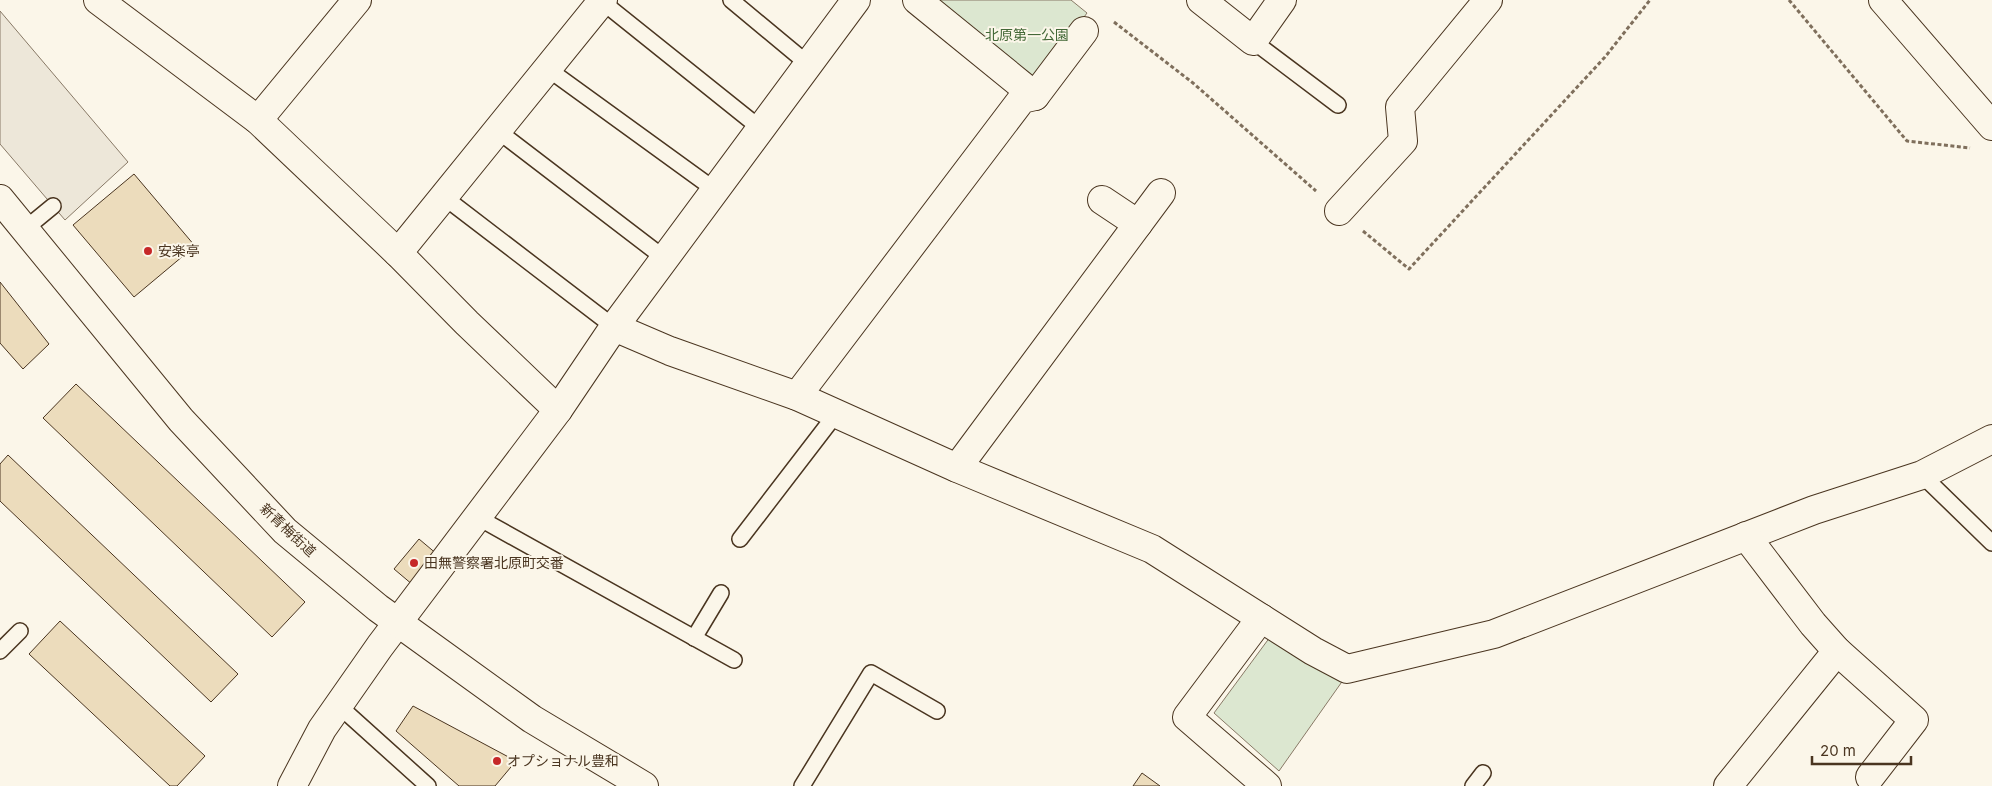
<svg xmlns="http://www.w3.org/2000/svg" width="1992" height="786" viewBox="0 0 1992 786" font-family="Inter,'Noto Sans JP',sans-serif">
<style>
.green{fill:#dce7d0;stroke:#887966}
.parking{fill:#ede7d9;stroke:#887966}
.building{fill:#ecdcbc;stroke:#4a3520}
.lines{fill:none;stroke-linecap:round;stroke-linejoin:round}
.lane-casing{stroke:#4a3520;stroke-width:18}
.street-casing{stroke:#4a3520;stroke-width:30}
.secondary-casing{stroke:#4a3520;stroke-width:30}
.path{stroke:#7f6f5c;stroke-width:3;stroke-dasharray:4 2.5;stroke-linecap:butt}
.lane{stroke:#fbf6e9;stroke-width:15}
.street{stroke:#fbf6e9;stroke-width:28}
.secondary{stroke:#fbf6e9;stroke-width:28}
.poi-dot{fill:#c62828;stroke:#fbf6e9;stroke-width:2}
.labels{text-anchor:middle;stroke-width:4;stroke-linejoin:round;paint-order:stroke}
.park-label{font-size:14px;fill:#436837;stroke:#fbf6e9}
.poi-label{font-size:14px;fill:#4a3520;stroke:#fbf6e9;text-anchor:start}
.street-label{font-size:14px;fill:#4a3520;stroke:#fbf6e9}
</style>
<rect width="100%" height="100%" fill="#fbf6e9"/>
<g class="green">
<polygon points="928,0 1071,0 1087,13 1033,87"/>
<polygon points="1273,633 1346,676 1279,771 1214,713"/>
</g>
<polygon class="parking" points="0,11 128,162 65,220 0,144"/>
<g class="building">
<polygon points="134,174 195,246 134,297 73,225"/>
<polygon points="0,282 49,344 23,369 0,343"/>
<polygon points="76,384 305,602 272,637 43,418"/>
<polygon points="8,455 238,674 211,702 0,501 0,464"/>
<polygon points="419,539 438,555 413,585 394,569"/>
<polygon points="60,621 205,756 177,786 170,786 29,654"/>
<polygon points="413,706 516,761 495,786 459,786 396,731"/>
<polygon points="1142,773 1160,786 1133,786"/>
</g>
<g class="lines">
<g class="lane-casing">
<g id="lane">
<polyline points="600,0 761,129"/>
<polyline points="731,0 808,64"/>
<polyline points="1253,41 1338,105"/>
<polyline points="548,69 715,190"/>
<polyline points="498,131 664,258"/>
<polyline points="444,197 614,327"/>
<polyline points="25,229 53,206"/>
<polyline points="1922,475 1992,543"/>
<polyline points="477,517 734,660"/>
<polyline points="740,539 836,414"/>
<polyline points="694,638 721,593"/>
<polyline points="0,651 20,631"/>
<polyline points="338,705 428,786"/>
<polyline points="802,786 871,673 937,711"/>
<polyline points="1473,786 1483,773"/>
</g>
</g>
<g class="street-casing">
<g id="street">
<polyline points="98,0 258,120 398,253 467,323 558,410"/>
<polyline points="917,0 1035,96"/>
<polyline points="1201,0 1253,41 1282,0"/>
<polyline points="1883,0 1992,126"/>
<polyline points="258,120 357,0"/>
<polyline points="1102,200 1138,224"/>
<polyline points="1339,211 1403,141 1400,107 1488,0"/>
<polyline points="398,253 603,0"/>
<polyline points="614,327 670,351 797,396 957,468 1152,549 1313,651 1347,669 1494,634 1814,510 1922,475 1992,439"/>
<polyline points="797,396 1022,99 1035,96 1084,31"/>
<polyline points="957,468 1161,193"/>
<polyline points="1746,536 1813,624 1837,651 1914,720 1870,777"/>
<polyline points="1261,618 1187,717 1267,786"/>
<polyline points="292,786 322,729 380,646 558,410 614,327 856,0"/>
<polyline points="1728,786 1837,651"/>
</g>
</g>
<g class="secondary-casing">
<polyline id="secondary" points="0,199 181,420 285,531 378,608 532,719 644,786"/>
</g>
<g class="path">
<polyline points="1789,0 1907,141 1970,148"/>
<polyline points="1114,22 1193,83 1316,191"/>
<polyline points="1363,231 1409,269 1605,57 1650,0"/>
</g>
<use href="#lane" class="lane"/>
<use href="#street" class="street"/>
<use href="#secondary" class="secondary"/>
</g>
<g class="poi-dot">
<circle cx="148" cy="251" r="5"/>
<circle cx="414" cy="563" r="5"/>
<circle cx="497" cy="761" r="5"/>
</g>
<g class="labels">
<g class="park-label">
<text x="1027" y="40">北原第一公園</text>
</g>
<g class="poi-label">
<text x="158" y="256">安楽亭</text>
<text x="424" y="568">田無警察署北原町交番</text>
<text x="507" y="766">オプショナル豊和</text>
</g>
<g class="street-label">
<text transform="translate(288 530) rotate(43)" y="5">新青梅街道</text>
</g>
</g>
<path d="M1812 756v8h99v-8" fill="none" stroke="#4a3520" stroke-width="2.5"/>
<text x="1820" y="756" font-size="15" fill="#4a3520" stroke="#fbf6e9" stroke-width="4" paint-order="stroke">20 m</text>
</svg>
